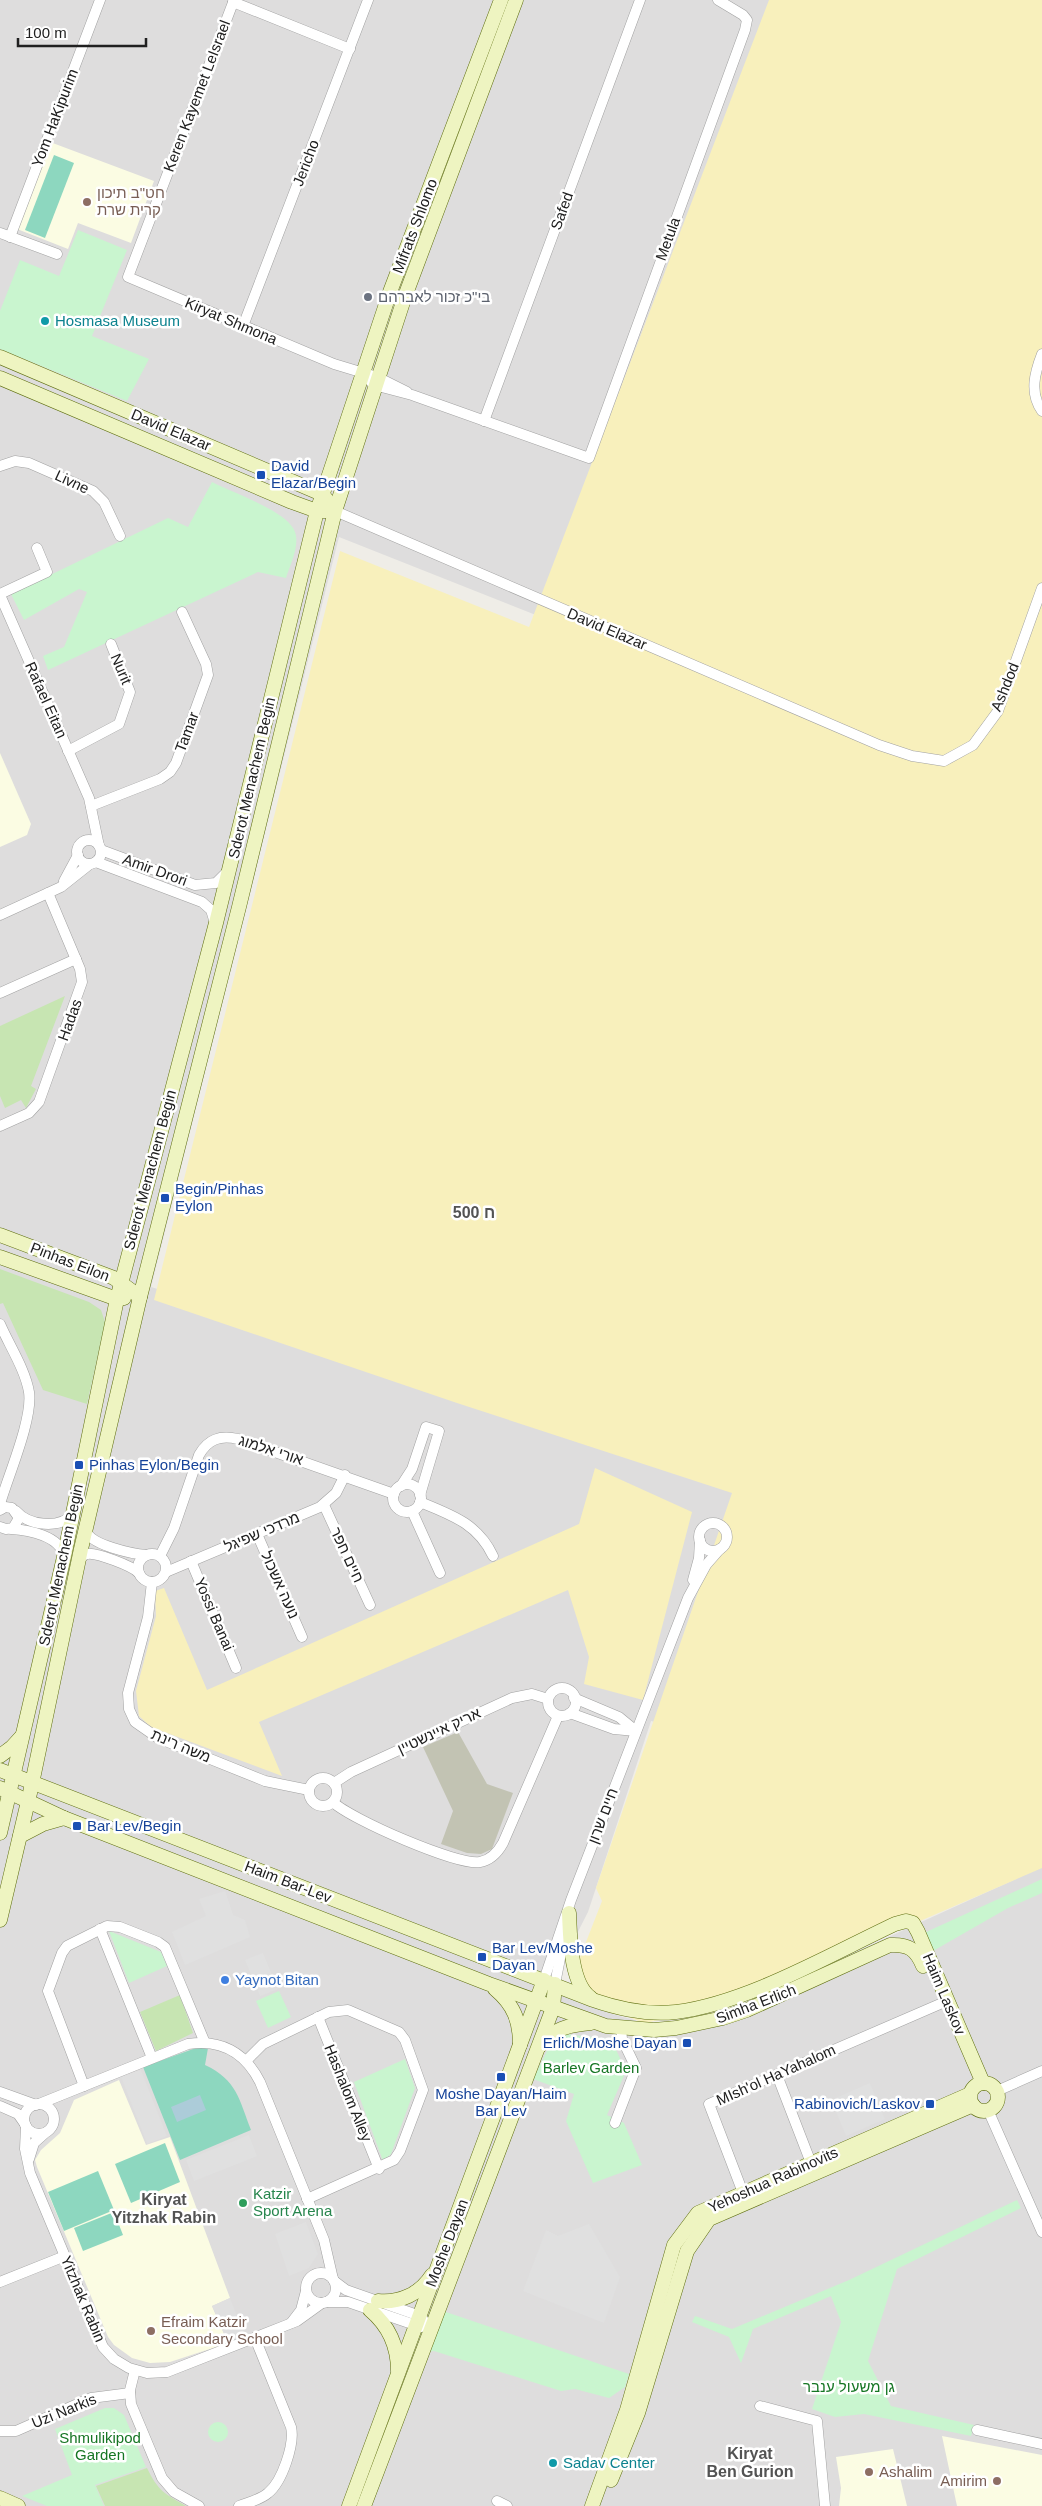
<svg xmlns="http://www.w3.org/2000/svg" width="1042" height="2506" viewBox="0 0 1042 2506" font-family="Arial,'Noto Sans Hebrew',sans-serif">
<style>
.residential{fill:#dedddd}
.education{fill:#fbfce3}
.construction{fill:#c2c3b3}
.grass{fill:#c7e5b2}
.sand{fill:#f8f0bc}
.park{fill:#c9f5cf}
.pitch{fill:#8dd7bf}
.parking{fill:#e0e0e0}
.water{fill:#acccd9}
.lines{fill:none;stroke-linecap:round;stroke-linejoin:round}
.street-casing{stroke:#a1a1a1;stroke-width:11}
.secondary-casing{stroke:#5e6e0f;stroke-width:15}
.street{stroke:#fff;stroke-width:10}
.secondary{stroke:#eef4c1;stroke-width:14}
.education-dot{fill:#8d6e63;stroke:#fff;stroke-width:2}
.worship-dot{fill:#6b7280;stroke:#fff;stroke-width:2}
.culture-dot{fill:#0f9aa8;stroke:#fff;stroke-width:2}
.transit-dot{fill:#1a4fb4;stroke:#fff;stroke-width:2}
.shop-dot{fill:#3f7fe0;stroke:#fff;stroke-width:2}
.leisure-dot{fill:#2e9e5b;stroke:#fff;stroke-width:2}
.labels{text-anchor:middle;stroke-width:5;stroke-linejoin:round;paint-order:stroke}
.street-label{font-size:15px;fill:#202020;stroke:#fff}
.education-label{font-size:15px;fill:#785e54;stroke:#fff;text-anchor:start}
.worship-label{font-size:15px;fill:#5b616d;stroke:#fff;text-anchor:start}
.culture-label{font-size:15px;fill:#0d838f;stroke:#fff;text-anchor:start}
.transit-label{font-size:15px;fill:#164399;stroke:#fff;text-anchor:start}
.shop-label{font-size:15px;fill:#366cbe;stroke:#fff;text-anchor:start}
.park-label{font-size:15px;fill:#167624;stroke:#fff}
.leisure-label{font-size:15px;fill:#27864d;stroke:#fff;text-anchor:start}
.neighbourhood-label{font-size:16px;font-weight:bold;fill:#535353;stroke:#fff}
</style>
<rect width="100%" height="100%" fill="#efede7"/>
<polygon class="residential" points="0,0 1042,0 1042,629 983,792 339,537 151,1287 752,1472 664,1724 651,1721 588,1912 551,1985 612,2014 660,2027 708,2019 1042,1867 1042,2506 0,2506"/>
<g class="education">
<polygon points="50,142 154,181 131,243 78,223 68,249 17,229"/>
<polygon points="0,753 31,824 27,835 0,847"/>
<polygon points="119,2080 146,2145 170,2137 230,2298 212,2306 228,2343 170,2362 150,2363 132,2358 114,2345 108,2337 37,2167 35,2160 41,2150 60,2133 74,2100"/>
<polygon points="942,2436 1042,2455 1042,2506 957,2506"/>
<polygon points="893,2449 907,2506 839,2506 841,2488 836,2457"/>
</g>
<polygon class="construction" points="458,1732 487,1784 513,1793 492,1849 481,1854 467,1853 441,1844 453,1811 423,1747"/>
<g class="grass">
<polygon points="65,996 31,1086 36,1089 26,1108 21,1100 5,1108 0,1096 0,1026"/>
<polygon points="0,1269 89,1302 101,1310 105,1322 87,1404 43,1390 3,1303 0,1304"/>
<polygon points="180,1995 193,2033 156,2051 140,2012"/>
<path d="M147,2468C158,2491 165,2494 186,2506H105L96,2486Z"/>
</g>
<g class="sand">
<polygon points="769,0 1042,0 1042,1868 717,2009 644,2023 590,2002 579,1960 602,1901 596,1888 732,1493 457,1403 154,1300 340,551 529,627"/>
<polygon points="595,1468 692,1512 643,1700 584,1684 589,1657 568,1590 259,1722 282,1776 151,1727 139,1716 136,1691 156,1616 155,1591 164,1588 207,1690 579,1524"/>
</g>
<g class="park">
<polygon points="78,230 127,250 92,336 149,359 127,401 0,349 0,311 20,260 59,276"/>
<path d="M212,482C231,492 288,511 295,532C300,546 290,565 286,578L258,572L48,670L43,656L64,647L87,592L79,589L24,620L11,594L168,518L188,527Z"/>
<polygon points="1042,1879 1042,1893 1008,1908 933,1951 924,1933"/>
<polygon points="109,1931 161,1952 167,1966 129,1983"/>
<polygon points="279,1991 291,2017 268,2028 256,2001"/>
<polygon points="564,2034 611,2039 626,2071 607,2115 624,2123 642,2165 593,2183 566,2121 574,2094 533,2079 548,2049"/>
<polygon points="405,2059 415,2088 391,2154 383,2161 354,2082"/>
<polygon points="1017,2200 1021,2208 897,2269 868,2361 891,2406 974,2425 971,2436 864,2414 835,2417 812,2409 841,2322 831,2296 753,2329 741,2363 729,2337 692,2322 695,2316 732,2329 849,2280"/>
<polygon points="443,2311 629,2374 625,2387 609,2398 575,2389 561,2391 434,2351 427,2352"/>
<polygon points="105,2408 114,2408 124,2415 146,2467 95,2485 104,2506 47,2506 22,2496 72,2475 55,2429"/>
<circle cx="218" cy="2432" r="10"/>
</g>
<g class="pitch">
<polygon points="54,155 74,163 45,238 25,230"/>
<path d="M196,2048H208L205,2065C237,2080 239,2099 251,2130L180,2160L143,2067Z"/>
<polygon points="165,2143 180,2182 131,2203 115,2164"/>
<polygon points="98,2171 114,2210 64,2231 48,2192"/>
<polygon points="114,2212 123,2235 83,2251 74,2228"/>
</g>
<g class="parking">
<polygon points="225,1891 233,1915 245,1920 250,1937 185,1965 172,1932 206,1916 199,1899"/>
<polygon points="263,1953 278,1989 260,1996 245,1960"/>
<polygon points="141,2070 167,2136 147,2144 121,2077"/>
<polygon points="870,2083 885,2119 846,2136 831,2100"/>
<polygon points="249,2135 257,2156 194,2181 186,2160"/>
<polygon points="306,2222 318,2254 309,2268 289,2276 275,2234"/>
<polygon points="589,2224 620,2277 604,2323 523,2291 546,2230 558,2236"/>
<polygon points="230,2298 245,2335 228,2343 212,2306"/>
</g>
<polygon class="water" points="200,2095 206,2110 177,2122 171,2107"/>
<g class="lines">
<g class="street-casing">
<g id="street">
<polyline points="234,0 128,277 334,364 377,377 407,392"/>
<polyline points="233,2 350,49"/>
<polyline points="0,233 57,254"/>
<polyline points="10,237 100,0"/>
<polyline points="243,326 368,0"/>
<path d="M1042,354C1035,372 1029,393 1042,411"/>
<polyline points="362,372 374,385 412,395 589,458 745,30 747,20 743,15 718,0"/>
<polyline points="484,421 640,0"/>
<polyline points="0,466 15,461 29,463 93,491 104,502 120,536"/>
<polyline points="335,511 879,745 912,756 944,761 973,745 998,711 1042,588"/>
<polyline points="0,594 47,572 37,548"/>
<polyline points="0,595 89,798 99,846"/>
<polyline points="68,751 119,724 130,692 111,644"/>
<polyline points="91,806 160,779 170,772 176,763 208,675 206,664 182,612"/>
<circle cx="89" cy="852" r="12"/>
<polyline points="101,850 195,885 216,883 227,872"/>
<polyline points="96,862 202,902 211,910 215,923"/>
<polyline points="64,881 78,855"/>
<polyline points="0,915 61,887 90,864"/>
<polyline points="0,993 76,959"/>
<polyline points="0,1126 29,1113 39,1102 82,982 80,969 48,893"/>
<path d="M0,1324C9,1345 25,1369 29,1392C33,1419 8,1476 0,1504"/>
<circle cx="407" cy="1498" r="14"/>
<polyline points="401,1486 412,1469 426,1427 439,1431 420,1495"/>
<path d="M420,1502C452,1515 478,1524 493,1556"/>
<polyline points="324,1505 370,1605"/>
<polyline points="0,1510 5,1507 12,1508 19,1518 13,1528 6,1529 0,1527"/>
<path d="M16,1511C29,1526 60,1529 73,1514"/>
<polyline points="412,1511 440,1573"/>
<circle cx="713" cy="1537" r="14"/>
<path d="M11,1529C29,1530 60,1536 64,1556"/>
<path d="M86,1530C89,1545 133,1554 147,1555"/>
<polyline points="257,1534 302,1637"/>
<circle cx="152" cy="1568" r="14"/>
<path d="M160,1556L174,1528L199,1455C208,1439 220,1435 238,1439L394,1494"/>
<path d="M79,1561C81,1558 83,1555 87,1554C96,1552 132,1566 139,1573"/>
<polyline points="191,1561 236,1668"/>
<polyline points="166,1572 320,1507 336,1493 345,1475"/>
<polyline points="693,1580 699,1558 700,1540"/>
<polyline points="152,1582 148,1617 128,1693 129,1709 135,1722 158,1738 265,1781 309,1790"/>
<circle cx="562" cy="1702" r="14"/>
<polyline points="574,1698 619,1717 636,1731"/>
<polyline points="570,1713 614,1729 636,1731"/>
<circle cx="323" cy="1792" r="14"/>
<polyline points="334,1783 351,1772 512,1698 532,1694 548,1699"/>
<path d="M333,1802C350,1819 458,1866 480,1862C491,1860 498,1852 503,1843L558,1716"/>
<polyline points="100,1929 152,2058"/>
<polyline points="544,1980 571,1900 688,1598 706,1565 720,1549"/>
<polyline points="555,1984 564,1938"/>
<polyline points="318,2017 379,2169"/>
<polyline points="246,2061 263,2044 329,2012 348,2010 399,2032 405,2040 423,2090 400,2151 394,2160 307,2199"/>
<polyline points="777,2075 811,2163"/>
<polyline points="84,2086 48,1991 62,1953 67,1946 107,1926 120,1927 158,1942 165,1947 205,2043"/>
<polyline points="997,2091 1042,2071"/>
<polyline points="0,2092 36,2105"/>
<path d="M39,2104L188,2044C220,2039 245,2052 260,2082L324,2240L333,2279"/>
<circle cx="39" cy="2119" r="15"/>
<polyline points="0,2106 18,2114 25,2124"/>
<polyline points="988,2110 1042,2232"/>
<polyline points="615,2123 636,2068 622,2039 621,2028"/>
<polyline points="26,2126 25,2149 30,2173 103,2347 114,2359 129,2368 147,2373 167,2372 297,2321 322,2303"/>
<polyline points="29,2159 34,2143 44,2134"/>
<polyline points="745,2198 709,2104 940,2004"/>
<circle cx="321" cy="2288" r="15"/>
<polyline points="334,2281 346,2290 420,2316 430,2328"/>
<polyline points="0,2282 65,2256"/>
<polyline points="326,2302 348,2302 421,2327"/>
<polyline points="291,2323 301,2310 306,2291"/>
<polyline points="135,2370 130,2390 131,2404 162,2478 174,2492 199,2506"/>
<polyline points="760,2406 817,2421 825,2506"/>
<polyline points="977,2430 1042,2444"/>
<polyline points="0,2431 16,2431 91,2398 130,2393"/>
<polyline points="497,2501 507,2506"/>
<path d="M239,2506C249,2502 260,2500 268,2493C282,2482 295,2444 291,2427L255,2338"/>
</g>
</g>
<g class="secondary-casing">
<g id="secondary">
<polyline points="0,357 322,494 327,500"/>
<polyline points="0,378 292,502 317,511 326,511"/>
<polyline points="0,1235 114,1278 140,1297"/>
<polyline points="0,1257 117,1299 124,1298"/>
<polyline points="0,1756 12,1747 22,1736"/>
<path d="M0,1770L593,2000C619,2009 649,2015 676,2012C747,2003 829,1955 895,1924L906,1921L913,1923L918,1932L983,2083"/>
<path d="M0,1788L64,1818L489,1984L606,2026L654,2030L676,2028L723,2018L747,2010L890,1945C908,1944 916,1949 923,1966"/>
<polyline points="0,1833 64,1557 117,1299 216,923 317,511 390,292 501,0"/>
<polyline points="20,1836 43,1824 64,1818"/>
<path d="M569,1913C570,1935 570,1984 591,1998"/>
<polyline points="0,1920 30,1793 81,1549 140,1297 239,907 335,511 404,299 516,0"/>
<path d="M495,1989C514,2005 520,2021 520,2045"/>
<path d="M540,2046C554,2028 569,2025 591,2023"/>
<circle cx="984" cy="2097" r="14"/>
<path d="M378,2301C400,2303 420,2294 432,2275"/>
<path d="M370,2310C389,2326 398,2347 398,2371"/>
<polyline points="611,2480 638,2413 687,2251 709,2219 973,2105"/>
<polyline points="0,2498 18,2506"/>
<polyline points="349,2506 544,1980"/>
<polyline points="364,2506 553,2008 555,1984"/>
<polyline points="592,2506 627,2410 674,2245 698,2213 970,2094"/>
</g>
</g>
<use href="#street" class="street"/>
<use href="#secondary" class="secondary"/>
</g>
<g class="education-dot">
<circle cx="87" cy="202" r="5"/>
<circle cx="151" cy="2331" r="5"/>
<circle cx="869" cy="2472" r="5"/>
<circle cx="997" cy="2481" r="5"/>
</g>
<circle class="worship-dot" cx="368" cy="297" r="5"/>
<g class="culture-dot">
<circle cx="45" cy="321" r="5"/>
<circle cx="553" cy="2463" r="5"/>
</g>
<g class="transit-dot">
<rect x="256" y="470" width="10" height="10" rx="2.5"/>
<rect x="160" y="1193" width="10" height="10" rx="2.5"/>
<rect x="74" y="1460" width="10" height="10" rx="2.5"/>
<rect x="72" y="1821" width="10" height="10" rx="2.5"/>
<rect x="477" y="1952" width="10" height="10" rx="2.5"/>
<rect x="682" y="2038" width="10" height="10" rx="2.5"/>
<rect x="496" y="2072" width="10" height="10" rx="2.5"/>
<rect x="925" y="2099" width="10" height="10" rx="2.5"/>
</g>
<circle class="shop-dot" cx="225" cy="1980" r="5"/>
<circle class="leisure-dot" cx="243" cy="2203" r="5"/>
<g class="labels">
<g class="street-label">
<text transform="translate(197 96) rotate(-69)" y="5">Keren Kayemet LeIsrael</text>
<text transform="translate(55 118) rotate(-69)" y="5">Yom HaKipurim</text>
<text transform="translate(306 163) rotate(-69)" y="5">Jericho</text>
<text transform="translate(562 211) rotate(-70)" y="5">Safed</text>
<text transform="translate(415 226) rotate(-69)" y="5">Mifrats Shlomo</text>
<text transform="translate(668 239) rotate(-70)" y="5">Metula</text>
<text transform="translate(231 321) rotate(23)" y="5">Kiryat Shmona</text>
<text transform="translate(171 430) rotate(23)" y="5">David Elazar</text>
<text transform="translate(72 482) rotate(25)" y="5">Livne</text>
<text transform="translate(607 629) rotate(23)" y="5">David Elazar</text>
<text transform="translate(121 669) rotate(67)" y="5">Nurit</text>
<text transform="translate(1005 687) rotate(-68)" y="5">Ashdod</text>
<text transform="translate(46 700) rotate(66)" y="5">Rafael Eitan</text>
<text transform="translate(187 732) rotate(-69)" y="5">Tamar</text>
<text transform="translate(252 778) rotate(-77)" y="5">Sderot Menachem Begin</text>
<text transform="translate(155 870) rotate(20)" y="5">Amir Drori</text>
<text transform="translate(70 1020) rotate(-70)" y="5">Hadas</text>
<text transform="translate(150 1170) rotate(-75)" y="5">Sderot Menachem Begin</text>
<text transform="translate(70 1262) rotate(21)" y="5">Pinhas Eilon</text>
<text transform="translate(271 1450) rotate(18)" y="5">אורי אלמוג</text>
<text transform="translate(262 1532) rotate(-23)" y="5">מרדכי שפיגל</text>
<text transform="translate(347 1555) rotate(65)" y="5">חיים חפר</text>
<text transform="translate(61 1565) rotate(-78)" y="5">Sderot Menachem Begin</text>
<text transform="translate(280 1585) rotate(66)" y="5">נועה אשכול</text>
<text transform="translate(214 1614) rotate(67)" y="5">Yossi Banai</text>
<text transform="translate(439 1731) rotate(-25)" y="5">אריק איינשטיין</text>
<text transform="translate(181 1746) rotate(23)" y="5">משה רינת</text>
<text transform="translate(603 1816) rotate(-69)" y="5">חיים שרון</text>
<text transform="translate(288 1882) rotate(21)" y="5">Haim Bar-Lev</text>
<text transform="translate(944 1994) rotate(67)" y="5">Haim Laskov</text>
<text transform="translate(756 2004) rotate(-21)" y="5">Simha Erlich</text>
<text transform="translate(776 2075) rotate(-24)" y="5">MIsh'ol HaYahalom</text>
<text transform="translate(348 2093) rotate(68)" y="5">Hashalom Alley</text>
<text transform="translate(773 2180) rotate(-24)" y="5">Yehoshua Rabinovits</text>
<text transform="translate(447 2243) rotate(-69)" y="5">Moshe Dayan</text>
<text transform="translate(83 2299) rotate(67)" y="5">Yitzhak Rabin</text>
<text transform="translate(64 2411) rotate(-22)" y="5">Uzi Narkis</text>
</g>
<g class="education-label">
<text x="97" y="198">חט"ב תיכון<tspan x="97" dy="17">קרית שרת</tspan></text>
<text x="161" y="2327">Efraim Katzir<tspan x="161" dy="17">Secondary School</tspan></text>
<text x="879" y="2477">Ashalim</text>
<text x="987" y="2486" text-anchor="end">Amirim</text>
</g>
<g class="worship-label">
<text x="378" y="302">בי"כ זכור לאברהם</text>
</g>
<g class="culture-label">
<text x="55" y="326">Hosmasa Museum</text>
<text x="563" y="2468">Sadav Center</text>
</g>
<g class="transit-label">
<text x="271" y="471">David<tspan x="271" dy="17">Elazar/Begin</tspan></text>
<text x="175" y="1194">Begin/Pinhas<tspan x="175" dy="17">Eylon</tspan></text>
<text x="89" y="1470">Pinhas Eylon/Begin</text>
<text x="87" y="1831">Bar Lev/Begin</text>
<text x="492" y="1953">Bar Lev/Moshe<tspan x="492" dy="17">Dayan</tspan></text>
<text x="677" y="2048" text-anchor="end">Erlich/Moshe Dayan</text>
<text x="501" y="2099" text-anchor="middle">Moshe Dayan/Haim<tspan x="501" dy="17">Bar Lev</tspan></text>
<text x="920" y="2109" text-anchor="end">Rabinovich/Laskov</text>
</g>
<g class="shop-label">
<text x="235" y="1985">Yaynot Bitan</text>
</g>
<g class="park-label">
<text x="591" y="2073">Barlev Garden</text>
<text x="849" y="2392">גן משעול ענבר</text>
<text x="100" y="2443">Shmulikipod<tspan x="100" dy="17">Garden</tspan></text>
</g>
<g class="leisure-label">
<text x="253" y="2199">Katzir<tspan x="253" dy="17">Sport Arena</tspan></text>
</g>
<g class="neighbourhood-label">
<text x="474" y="1218">ח 500</text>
<text x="164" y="2205">Kiryat<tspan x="164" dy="18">Yitzhak Rabin</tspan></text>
<text x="750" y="2459">Kiryat<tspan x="750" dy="18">Ben Gurion</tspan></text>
</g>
</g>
<path d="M18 38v8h128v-8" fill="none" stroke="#202020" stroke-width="2.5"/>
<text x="25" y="38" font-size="15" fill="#202020" stroke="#ffffff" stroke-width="4" paint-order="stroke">100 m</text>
</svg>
